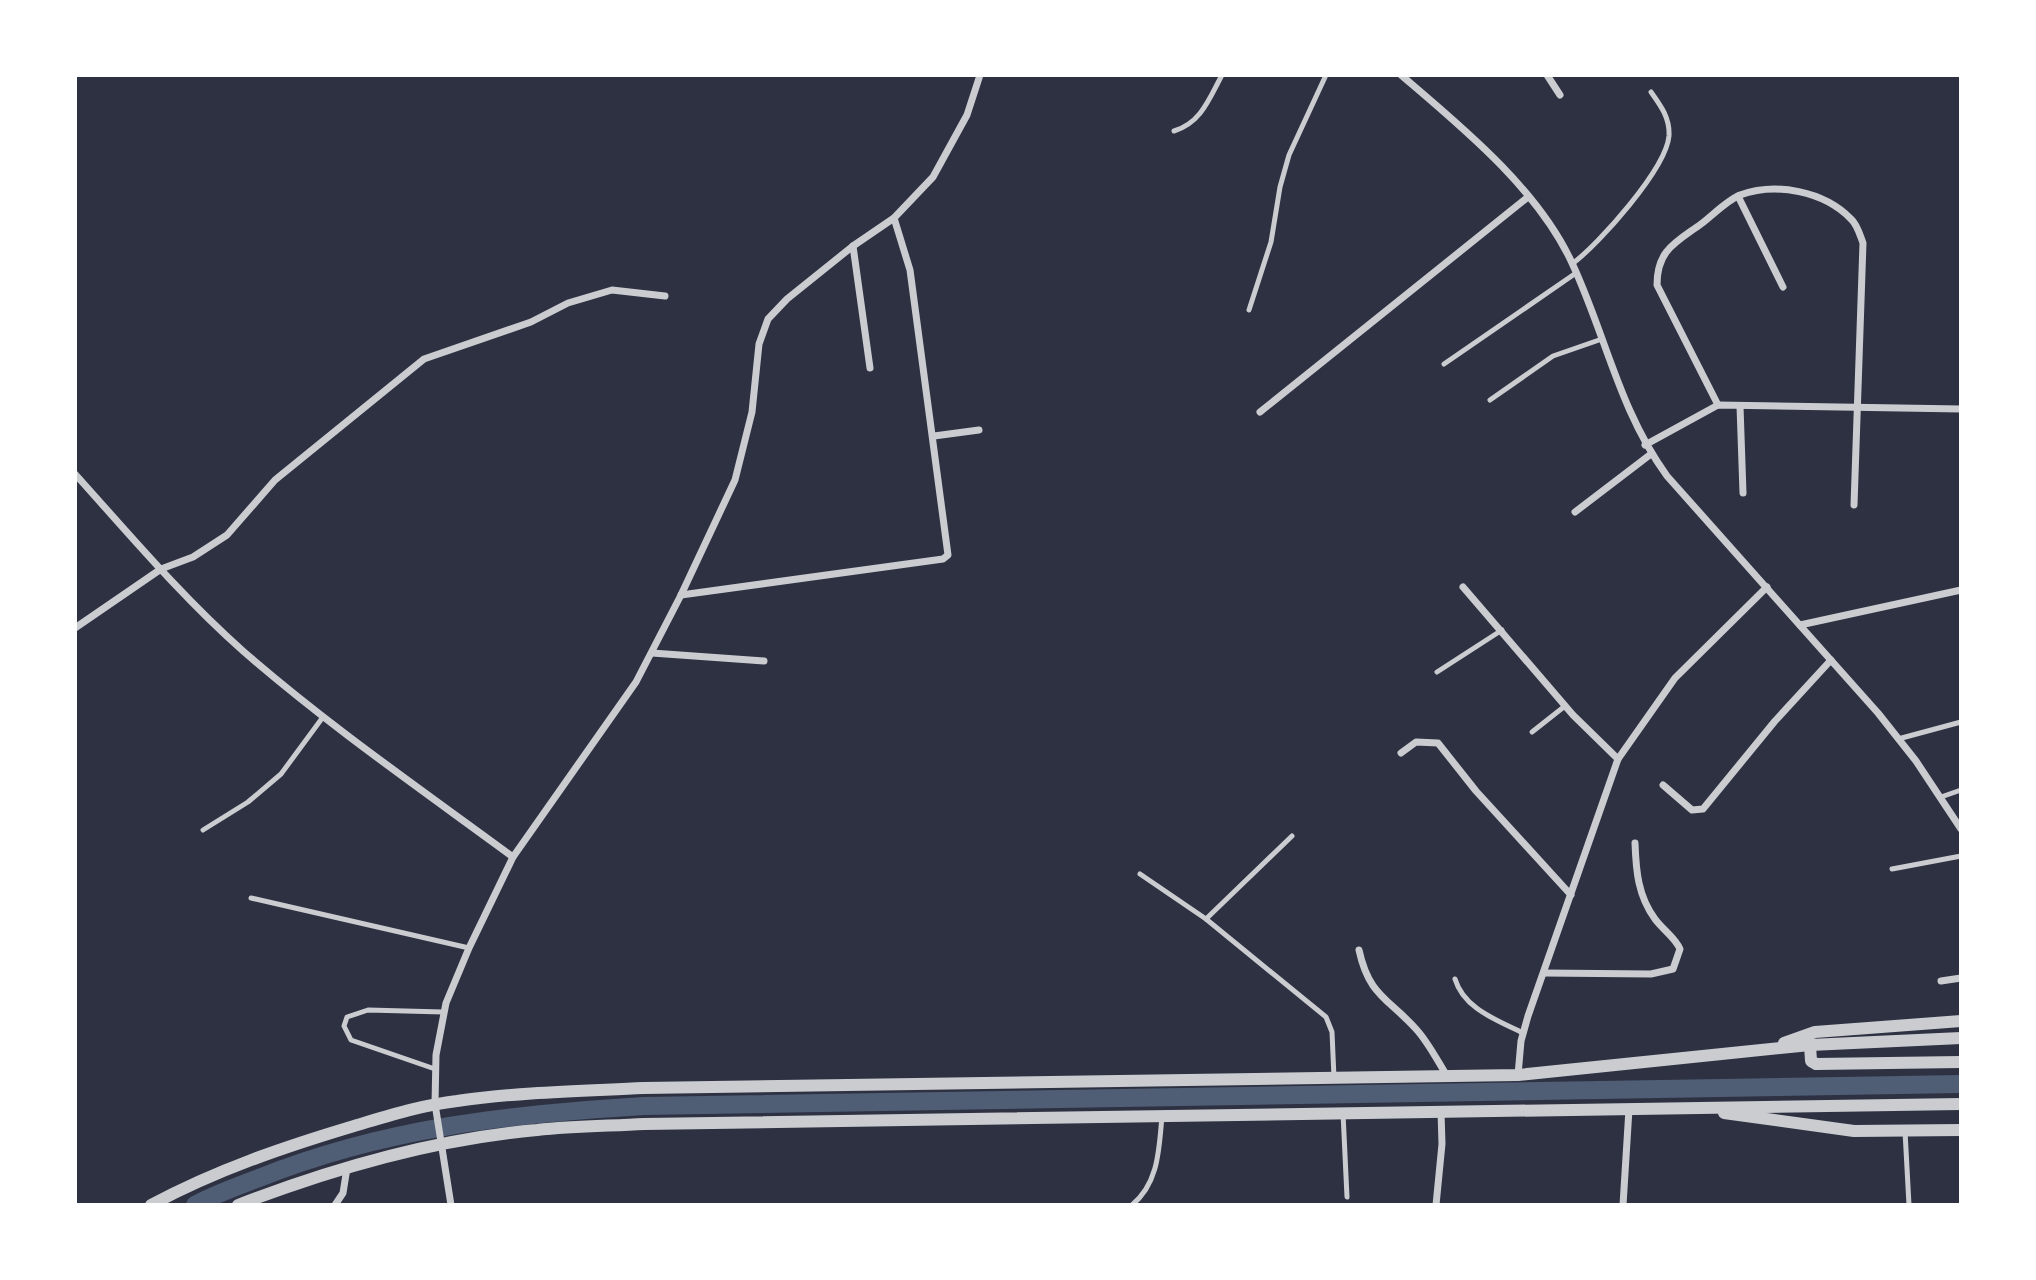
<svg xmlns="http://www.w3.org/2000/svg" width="2036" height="1280" viewBox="0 0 2036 1280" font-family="Overpass,sans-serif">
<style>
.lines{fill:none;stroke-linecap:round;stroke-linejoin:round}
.canal{stroke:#4f5d75;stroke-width:18}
.service{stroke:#caccd0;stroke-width:5}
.minor{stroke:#caccd0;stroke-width:7}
.tertiary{stroke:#caccd0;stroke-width:12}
</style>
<rect width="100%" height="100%" fill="#2d3142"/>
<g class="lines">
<path class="canal" d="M195,1205C215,1194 238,1186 259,1178C384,1128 510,1114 644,1106L1961,1084"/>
<g class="service">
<path d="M1174,131C1201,123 1209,99 1222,75"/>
<path d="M1572,264C1599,244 1666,169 1669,136C1670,118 1661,106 1651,92"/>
<polyline points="1249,310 1271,242 1280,187 1289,155 1326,75"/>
<polyline points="1444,364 1576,273"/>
<polyline points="1490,400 1553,356 1602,339"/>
<polyline points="1437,672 1502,630"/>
<polyline points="1532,732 1565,706"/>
<polyline points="1898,739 1961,722"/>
<polyline points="1941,797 1961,790"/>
<polyline points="203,830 248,802 281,774 323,717"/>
<polyline points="1892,869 1961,856"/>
<polyline points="1140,874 1206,919 1326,1017 1332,1032 1334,1078"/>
<polyline points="251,898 469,948"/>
<polyline points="1206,919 1292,836"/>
<path d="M1455,979C1464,1009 1497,1020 1523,1033"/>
<polyline points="435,1069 351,1040 344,1026 347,1017 368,1010 443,1012"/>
<polyline points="1343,1113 1347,1197"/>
<polyline points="1905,1131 1909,1205"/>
<path d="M1132,1205C1159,1183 1159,1148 1162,1116"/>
</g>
<g class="minor">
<path d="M1401,75C1462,127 1538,189 1572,263C1606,336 1619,410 1667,476L1878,713L1916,761L1961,829"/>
<polyline points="1547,75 1560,95"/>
<polyline points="1738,196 1783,287"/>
<polyline points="853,246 870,368"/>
<path d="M1718,405L1657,285C1657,250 1675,243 1701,224C1713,215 1726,201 1740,195C1776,182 1824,191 1851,219C1857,224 1860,235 1863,243L1854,505"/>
<polyline points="1740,406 1743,493"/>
<polyline points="1260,412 1528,197"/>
<polyline points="934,436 979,430"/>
<polyline points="1645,445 1718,405 1961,409"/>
<path d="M75,474C129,534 182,597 243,651C328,725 422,790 513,857"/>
<polyline points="1575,512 1651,454"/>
<polyline points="1463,587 1573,715 1618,759"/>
<polyline points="681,595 943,559 948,555 910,270 894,218"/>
<polyline points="1800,625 1961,590"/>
<polyline points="75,628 161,569 193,557 227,535 275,480 424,359 531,322 568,303 612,290 665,296"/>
<polyline points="652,653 764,661"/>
<polyline points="1401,753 1416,742 1438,743 1476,791 1571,895"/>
<polyline points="1663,785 1692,810 1703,809 1775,721 1831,660"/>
<path d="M1359,950C1369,996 1388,998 1416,1029C1428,1042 1437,1060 1447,1076"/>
<path d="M1544,973L1651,974L1673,969L1680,949C1675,937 1662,929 1655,919C1638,896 1636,871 1635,843"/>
<polyline points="1941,981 1961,978"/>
<polyline points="1518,1075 1521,1041 1528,1016 1618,759 1675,678 1767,587"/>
<polyline points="335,1205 343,1193 347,1168"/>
<polyline points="451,1205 435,1104 436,1055 446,1003 469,948 513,857 636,682 681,595 735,480 752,412 759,344 768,319 787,299 853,246 894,218 933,177 967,115 980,75"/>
<polyline points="1436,1205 1442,1144 1441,1112"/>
<polyline points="1623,1205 1629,1109"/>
</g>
<g class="tertiary">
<polyline points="1784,1043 1815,1032 1961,1021"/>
<polyline points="1810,1045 1811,1061 1816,1064 1961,1062"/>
<polyline points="1724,1113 1854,1131 1961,1130"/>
<path d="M151,1205C216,1170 284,1147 354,1126C388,1116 422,1105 457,1101C519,1092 581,1091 643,1088L1518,1075L1810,1045L1961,1038"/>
<path d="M238,1205C334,1168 434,1139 537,1130C573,1126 609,1126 644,1124L1961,1104"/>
</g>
</g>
<rect width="2036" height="1280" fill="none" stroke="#ffffff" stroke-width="154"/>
</svg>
